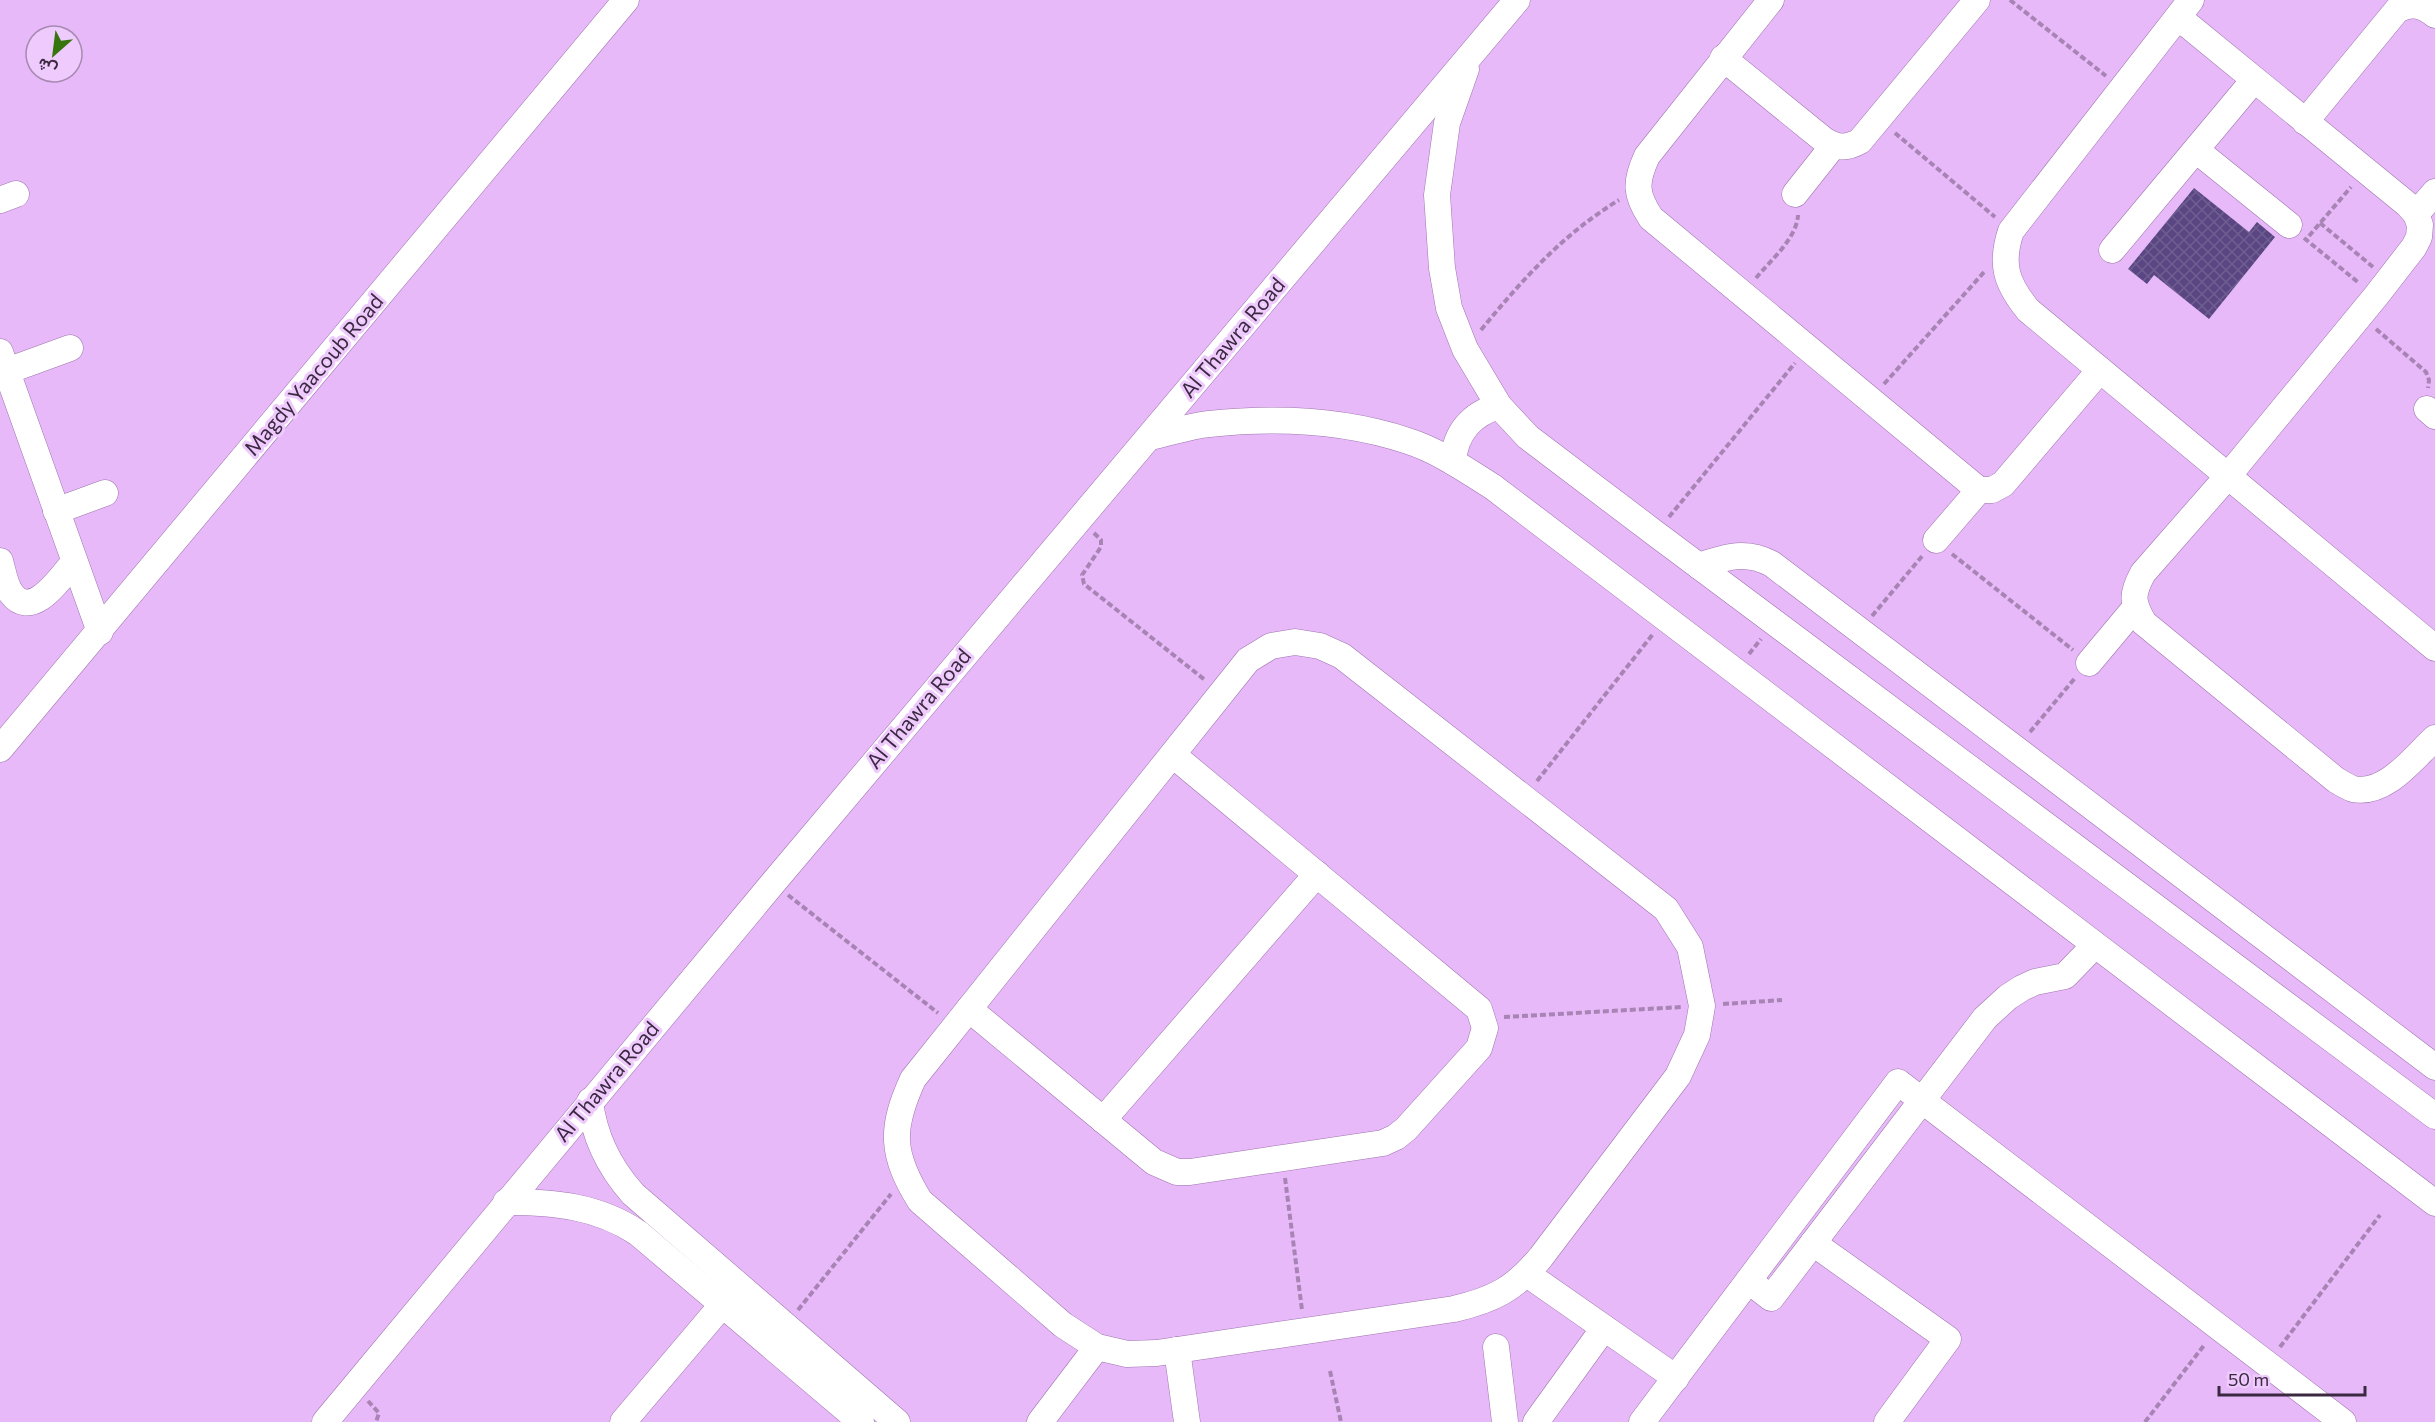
<svg xmlns="http://www.w3.org/2000/svg" width="2435" height="1422" viewBox="0 0 2435 1422" font-family="Commissioner,Vazirmatn,sans-serif">
<style>
.building{fill:url(#building-cross-hatch)}
.lines{fill:none;stroke-linecap:round;stroke-linejoin:round}
.minor-casing{stroke:#9f74af;stroke-width:27}
.path{stroke:#a884b5;stroke-width:4;stroke-dasharray:6 3;stroke-linecap:butt}
.minor{stroke:#fff;stroke-width:26}
.labels{text-anchor:middle;stroke-width:6;stroke-linejoin:round;paint-order:stroke}
.street-label{font-size:21px;fill:#3b2941;stroke:#efcafd}
</style>
<defs>
<pattern id="building-cross-hatch" width="8" height="8" patternUnits="userSpaceOnUse" patternTransform="scale(1.5)"><rect width="8" height="8" fill="#5a4683"/><path d="M0 0l8 8M0 8l8-8" fill="none" stroke="#6f5e90"/></pattern>
</defs>
<rect width="100%" height="100%" fill="#e7b9f8"/>
<polygon class="building" points="2194,188 2249,232 2257,222 2275,237 2209,319 2154,275 2147,284 2128,269"/>
<g class="lines">
<g class="minor-casing">
<g id="minor">
<path d="M1771,0L1647,156C1635,182 1635,194 1651,218L1979,490H1992L2003,484L2100,370"/>
<path d="M2191,0L2011,231C2000,264 2006,283 2028,310L2435,648"/>
<path d="M2178,17L2408,205L2416,214L2420,225L2419,237L2414,247L2376,296L2228,476L2143,573C2131,595 2132,602 2144,623L2336,780C2341,783 2348,787 2353,789C2386,796 2414,757 2435,738"/>
<path d="M1723,58L1824,140C1837,148 1846,149 1860,141L1977,0"/>
<polyline points="1466,69 1447,123 1437,195 1442,268 1449,308 1465,349 1499,406 1528,437 1656,534 2435,1116"/>
<path d="M2305,122L2397,10C2412,2 2422,5 2435,15"/>
<polyline points="2196,150 2289,225"/>
<polyline points="1795,194 1833,146"/>
<polyline points="0,200 16,194"/>
<polyline points="2416,214 2435,192"/>
<polyline points="2112,250 2254,80"/>
<polyline points="0,352 100,632"/>
<polyline points="7,371 70,348"/>
<polyline points="2427,409 2435,416"/>
<path d="M1150,437C1170,433 1189,426 1209,424C1275,417 1345,420 1408,441C1439,451 1466,470 1493,487L2435,1203"/>
<path d="M1453,462C1455,433 1471,414 1499,406"/>
<polyline points="56,511 105,493"/>
<polyline points="1936,540 1979,490"/>
<path d="M0,561C3,571 5,585 11,593C32,622 61,577 74,562"/>
<path d="M1699,566C1726,557 1745,550 1772,564L2435,1067"/>
<path d="M1295,642L1320,646L1342,656L1666,909L1690,947L1702,1006L1697,1035L1678,1076L1541,1257C1515,1289 1493,1300 1454,1309L1157,1353L1127,1354L1097,1347L1063,1325L920,1201C891,1154 890,1129 913,1079L1248,660L1271,646Z"/>
<polyline points="2089,663 2135,608"/>
<polyline points="0,749 626,0"/>
<polyline points="969,1009 1154,1162 1177,1172 1190,1172 1383,1143 1396,1137 1406,1129 1479,1048 1485,1028 1479,1009 1173,755"/>
<path d="M590,1101C594,1137 609,1167 633,1194L897,1422"/>
<polyline points="1103,1120 1317,874"/>
<path d="M506,1202C554,1202 598,1206 638,1233L861,1422"/>
<polyline points="1813,1243 1948,1339 1887,1422"/>
<polyline points="1527,1274 1676,1378"/>
<polyline points="1749,1281 1771,1298 1985,1018 2008,997 2022,988 2035,982 2065,976 2095,945"/>
<polyline points="1496,1347 1505,1422"/>
<polyline points="1177,1350 1187,1422"/>
<polyline points="325,1422 773,883 1517,0"/>
<polyline points="623,1422 723,1304"/>
<polyline points="1040,1422 1097,1347"/>
<polyline points="1536,1422 1604,1328"/>
<polyline points="1642,1422 1898,1082 2343,1422"/>
</g>
</g>
<g class="path">
<polyline points="2010,0 2106,76"/>
<polyline points="1895,133 1995,217"/>
<polyline points="2320,223 2373,267"/>
<polyline points="2309,236 2351,187"/>
<polyline points="2304,238 2359,283"/>
<path d="M1756,278C1770,261 1797,238 1798,215"/>
<polyline points="2376,329 2426,372 2429,380 2428,388"/>
<path d="M1481,330C1522,280 1563,234 1619,200"/>
<polyline points="1884,384 1985,271"/>
<polyline points="1669,517 1795,363"/>
<polyline points="1094,533 1101,540 1101,547 1082,575 1084,584 1205,680"/>
<polyline points="1952,554 2073,650"/>
<polyline points="1872,616 1923,555"/>
<polyline points="1749,654 1761,639"/>
<polyline points="2030,732 2075,678"/>
<polyline points="1537,781 1653,634"/>
<polyline points="788,895 938,1013"/>
<polyline points="1723,1004 1782,1000"/>
<polyline points="1504,1017 1682,1007"/>
<polyline points="1285,1178 1302,1310"/>
<polyline points="798,1310 891,1194"/>
<polyline points="2280,1347 2380,1215"/>
<polyline points="1330,1371 1341,1422"/>
<polyline points="368,1401 379,1413 376,1422"/>
<polyline points="2145,1422 2205,1344"/>
</g>
<use href="#minor" class="minor"/>
</g>
<g class="labels">
<g class="street-label">
<text transform="translate(1233 338) rotate(-50)" y="7">Al Thawra Road</text>
<text transform="translate(314 375) rotate(-50)" y="7">Magdy Yaacoub Road</text>
<text transform="translate(919 709) rotate(-50)" y="7">Al Thawra Road</text>
<text transform="translate(607 1082) rotate(-50)" y="7">Al Thawra Road</text>
</g>
</g>
<g transform="translate(54 54) rotate(208)"><circle r="28" fill="#efcafd" stroke="#a78ab2" stroke-width="1.5"/>
<path d="M0-4.5L10 22L0 15L-10 22Z" fill="#36740d"/>
<text y="-9" font-size="16" font-weight="bold" text-anchor="middle" fill="#3b2941">ش</text>
</g>
<path d="M2219 1386v9h146v-9" fill="none" stroke="#3b2941" stroke-width="3"/>
<text x="2228" y="1386" font-size="18" fill="#3b2941" stroke="#efcafd" stroke-width="4.5" paint-order="stroke">50 m</text>
</svg>
